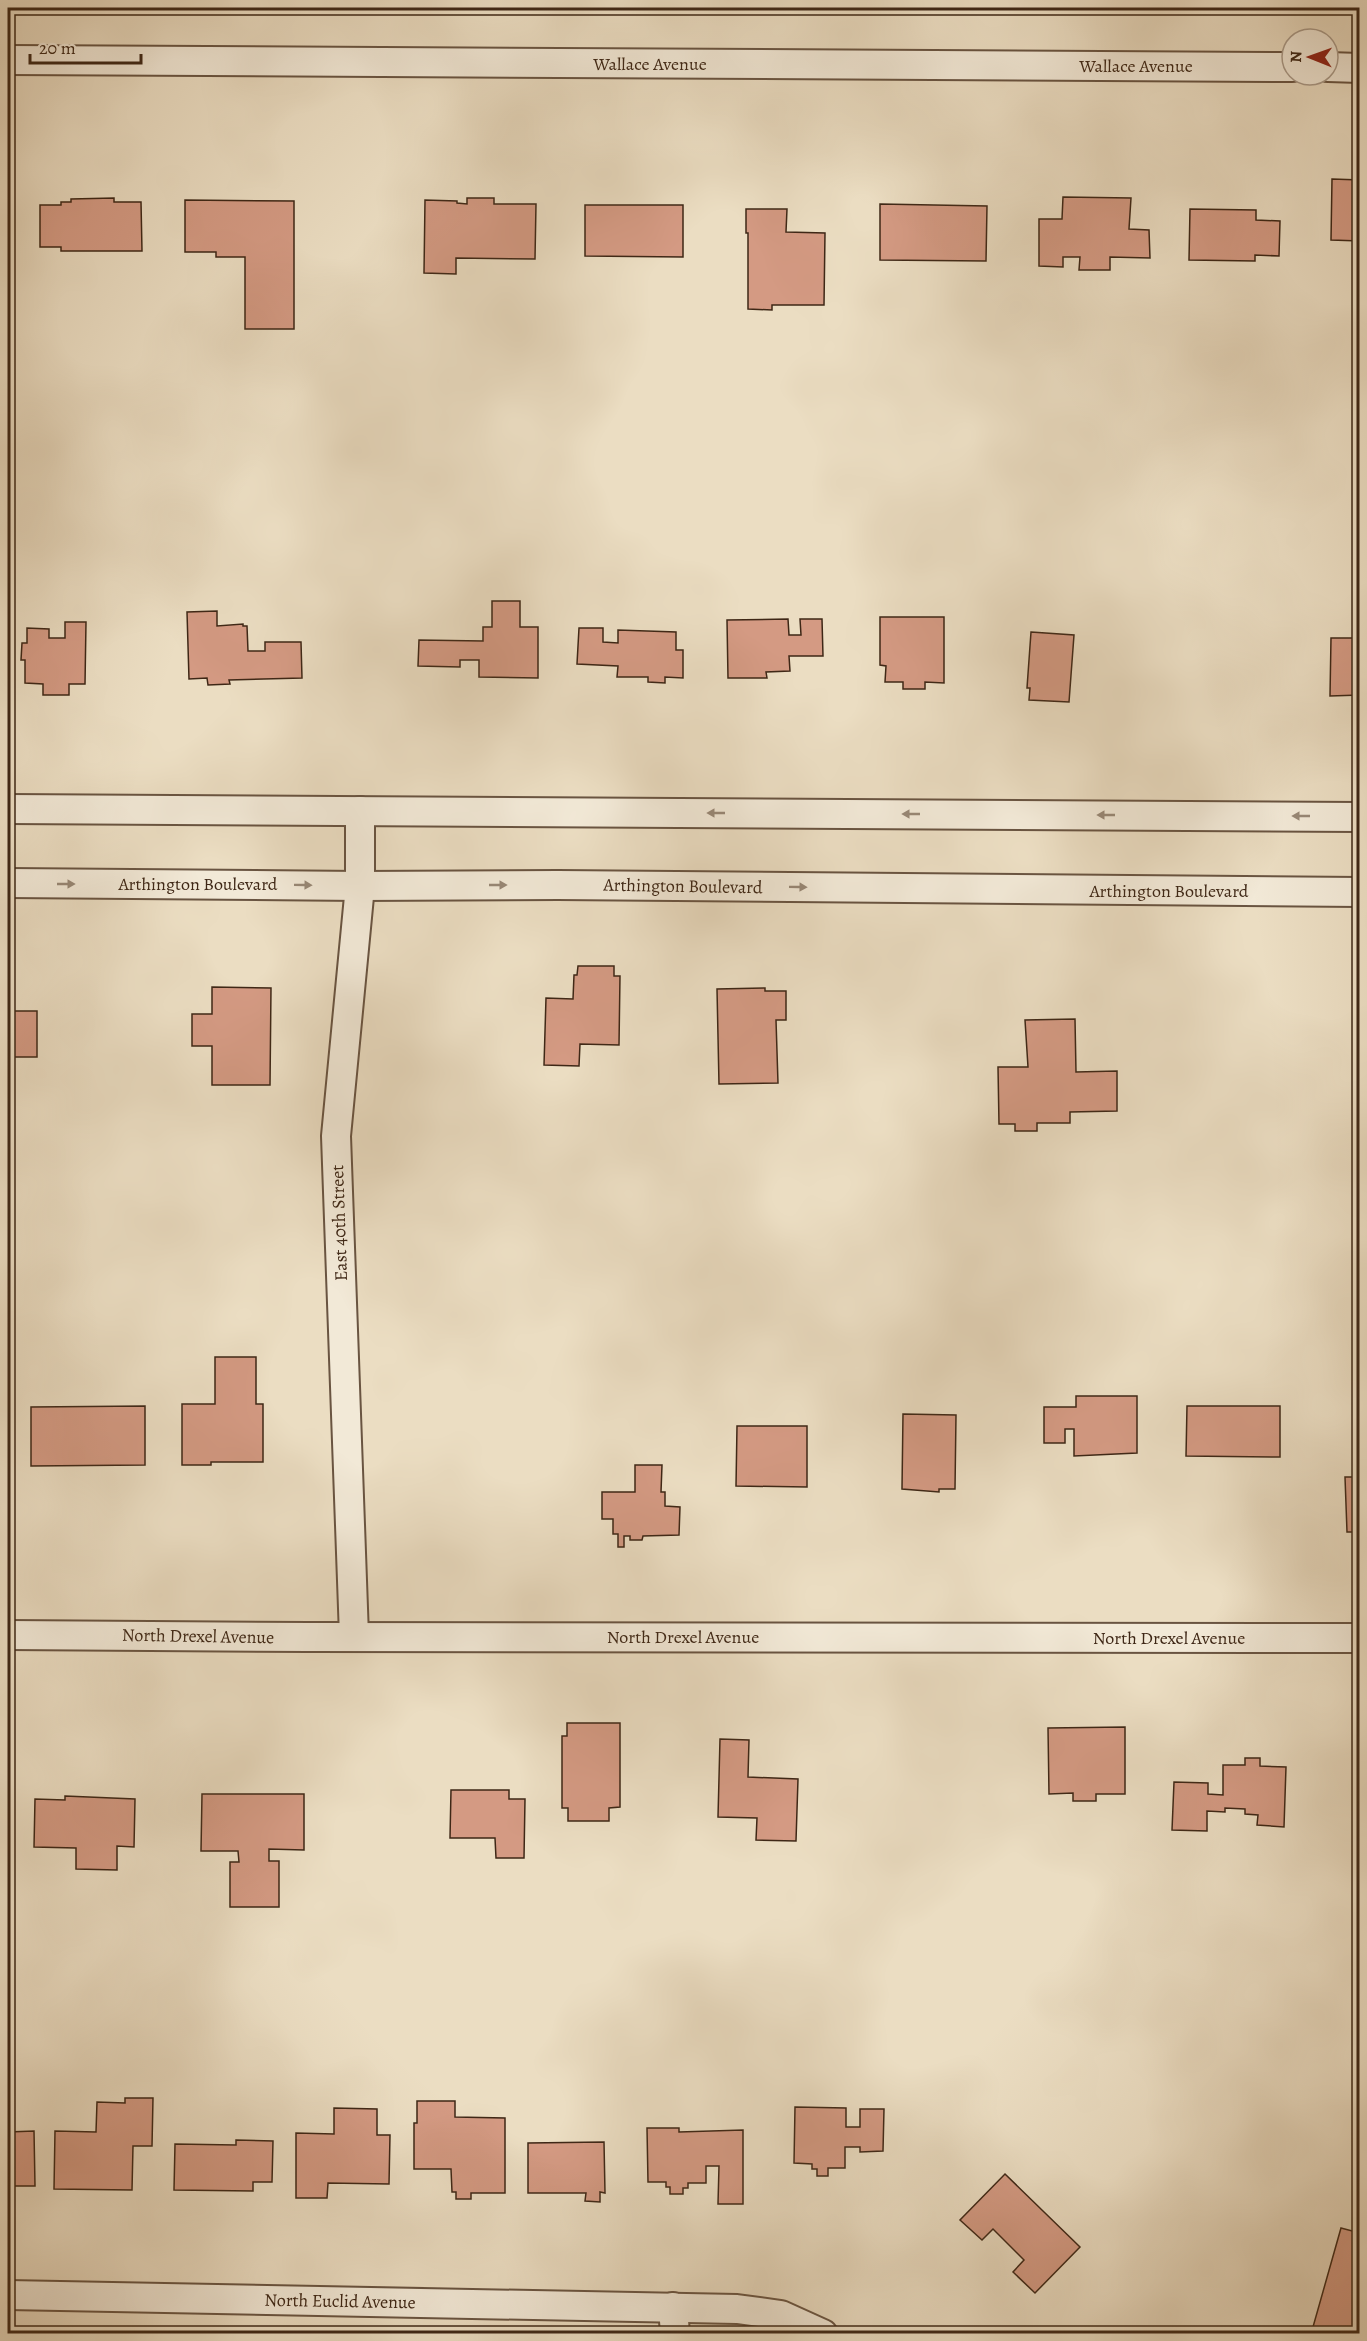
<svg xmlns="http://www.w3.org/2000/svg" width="1367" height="2341" viewBox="0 0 1367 2341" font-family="Alegreya,serif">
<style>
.building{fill:#d49a83;stroke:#3e2716;stroke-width:1.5}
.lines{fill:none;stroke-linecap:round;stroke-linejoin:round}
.street-casing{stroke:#695441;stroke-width:32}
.street{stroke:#f2e9d7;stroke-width:28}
.oneway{fill:#988876}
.labels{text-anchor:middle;stroke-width:4.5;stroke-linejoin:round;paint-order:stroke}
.street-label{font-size:18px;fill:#3e2716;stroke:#f2e9d7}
</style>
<rect width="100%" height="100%" fill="#ebddc2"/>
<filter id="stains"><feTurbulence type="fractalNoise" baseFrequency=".00333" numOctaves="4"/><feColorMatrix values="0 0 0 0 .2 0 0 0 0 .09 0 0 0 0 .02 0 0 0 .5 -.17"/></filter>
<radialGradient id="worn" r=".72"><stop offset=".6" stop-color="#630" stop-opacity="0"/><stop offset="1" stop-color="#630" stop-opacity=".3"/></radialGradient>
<g class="building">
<polygon points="1332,179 1360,180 1360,241 1331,240"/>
<polygon points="1063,197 1131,198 1129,229 1149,230 1150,258 1110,257 1110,270 1079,270 1080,257 1063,257 1063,267 1039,266 1039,219 1062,219"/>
<polygon points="114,198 114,202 141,202 142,251 61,251 61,247 40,247 40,205 61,205 61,202 71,202 71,199"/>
<polygon points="467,198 494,198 494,204 536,204 535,259 456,258 456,274 424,273 425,200 457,201 457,203 467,204"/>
<polygon points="185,200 294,201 294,329 245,329 245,257 216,257 216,252 185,252"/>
<polygon points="880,204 987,206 986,261 880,260"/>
<polygon points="585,205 683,205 683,257 585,256"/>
<polygon points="746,209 787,209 786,232 825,233 824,305 772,305 772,310 748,309 748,233 746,233"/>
<polygon points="1190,209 1256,210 1256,220 1280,221 1279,256 1255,255 1255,261 1189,260"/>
<polygon points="492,601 520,601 520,627 538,627 538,678 479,677 479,660 460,660 460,667 418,666 419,640 483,641 483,627 492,627"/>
<polygon points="217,611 217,626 243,624 243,626 247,626 248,651 265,651 265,642 301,642 302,678 229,680 230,684 208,685 207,678 189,679 187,612"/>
<polygon points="880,617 944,617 944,683 925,682 925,689 903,689 903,682 885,682 886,666 880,665"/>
<polygon points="788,619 789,635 801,635 800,619 822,619 823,656 789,656 790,671 766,672 767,678 728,678 727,620"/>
<polygon points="65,622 86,622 85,684 69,684 69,695 43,695 43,684 25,683 25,660 21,660 22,643 27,643 27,628 49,629 49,638 65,638"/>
<polygon points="579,628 603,628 603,642 618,643 618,630 676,632 676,650 683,650 683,678 665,677 665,683 648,682 648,677 617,677 618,666 577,664"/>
<polygon points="1031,632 1074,635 1069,702 1029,700 1030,688 1027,688"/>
<polygon points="1331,638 1360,638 1360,695 1330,696"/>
<polygon points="578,966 614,966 614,976 620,976 619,1045 580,1044 579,1066 544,1065 546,998 573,999 574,975 577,975"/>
<polygon points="1354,985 1360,986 1360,1036 1353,1036"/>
<polygon points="212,987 271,988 270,1085 212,1085 212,1046 192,1046 192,1014 212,1014"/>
<polygon points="765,988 765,991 786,991 786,1020 776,1020 778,1083 719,1084 717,989"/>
<rect x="8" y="1011" width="29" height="46"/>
<polygon points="1075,1019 1076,1072 1117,1071 1117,1111 1070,1112 1070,1123 1037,1123 1037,1131 1015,1131 1015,1124 999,1124 998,1067 1028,1067 1025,1020"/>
<polygon points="215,1357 256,1357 256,1404 263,1404 263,1462 211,1462 211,1465 182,1465 182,1404 215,1404"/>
<polygon points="1076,1396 1137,1396 1137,1453 1074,1456 1074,1429 1065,1429 1065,1443 1044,1443 1044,1407 1076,1407"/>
<polygon points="145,1406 145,1465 31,1466 31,1407"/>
<polygon points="1187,1406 1280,1406 1280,1457 1186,1456"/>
<polygon points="903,1414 956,1415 955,1489 939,1489 939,1492 902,1489"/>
<polygon points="737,1426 807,1426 807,1487 736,1486"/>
<polygon points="635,1465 662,1465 661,1492 665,1492 665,1506 680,1507 679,1535 643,1536 642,1540 630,1540 630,1536 624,1536 624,1547 618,1547 618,1534 613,1534 613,1519 602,1519 602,1492 635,1492"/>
<polygon points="1345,1477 1360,1477 1360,1532 1347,1532"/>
<polygon points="567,1723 620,1723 620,1807 609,1808 609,1821 568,1821 568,1808 562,1808 562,1736 567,1736"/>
<polygon points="1125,1727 1125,1794 1096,1794 1096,1801 1073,1801 1073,1793 1049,1794 1048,1728"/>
<polygon points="720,1739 749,1740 748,1777 798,1779 796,1841 756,1840 757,1818 718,1817"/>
<polygon points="1245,1758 1260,1758 1260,1766 1286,1767 1284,1827 1257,1825 1258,1815 1245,1814 1245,1809 1225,1808 1225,1812 1207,1811 1207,1831 1172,1830 1174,1782 1208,1783 1208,1794 1223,1795 1223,1765 1245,1765"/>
<polygon points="451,1790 509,1790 509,1799 525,1799 524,1858 496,1858 495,1838 450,1838"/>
<polygon points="202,1794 304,1794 304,1850 269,1849 269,1861 279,1861 279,1907 230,1907 230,1862 239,1862 238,1851 201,1851"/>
<polygon points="65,1796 135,1799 134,1847 117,1846 117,1870 76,1869 76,1848 34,1847 35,1799 65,1800"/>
<polygon points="125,2098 153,2098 152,2146 133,2146 132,2190 54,2189 55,2131 96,2132 97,2102 125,2103"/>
<polygon points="417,2101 455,2101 455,2117 505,2118 505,2193 471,2193 471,2199 456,2199 456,2192 452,2192 451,2169 414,2169 414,2123 417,2123"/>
<polygon points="795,2107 846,2108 846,2127 860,2127 860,2109 884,2109 883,2151 860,2152 860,2147 845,2147 845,2168 828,2168 828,2176 817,2176 817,2169 812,2169 812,2164 794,2163"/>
<polygon points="334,2108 377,2109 377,2135 390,2135 389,2184 328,2183 327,2198 296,2198 296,2133 334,2134"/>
<polygon points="647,2128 679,2128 679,2132 743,2130 743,2204 718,2204 719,2166 706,2166 706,2183 688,2183 688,2188 683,2188 683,2194 670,2194 670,2187 666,2187 666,2182 648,2182"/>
<polygon points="34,2131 35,2186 8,2186 8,2132"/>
<polygon points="236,2140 273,2141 272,2182 253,2182 253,2191 174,2190 175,2144 236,2145"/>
<polygon points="604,2142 605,2193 600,2192 600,2202 585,2201 586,2193 528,2193 528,2143"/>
<polygon points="1005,2174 1080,2247 1035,2293 1013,2272 1024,2260 993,2229 982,2240 960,2220"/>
<polygon points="1341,2228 1360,2233 1360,2334 1311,2334"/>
<rect x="1063" y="2332" width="48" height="2"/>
</g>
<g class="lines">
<g class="street-casing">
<g id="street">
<polyline points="8,60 1292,67"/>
<polyline points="1328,67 1360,68"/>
<polyline points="8,809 1360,817"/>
<polyline points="8,883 360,886 558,885 1360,892"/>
<polyline points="8,1635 309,1637 1360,1638"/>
<polyline points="354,1636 336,1136 360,886 360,811"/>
<polyline points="8,2295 737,2309 781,2315 823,2334"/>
<polyline points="673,2307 675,2334"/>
</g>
</g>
<use href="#street" class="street"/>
</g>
<defs><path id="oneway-solid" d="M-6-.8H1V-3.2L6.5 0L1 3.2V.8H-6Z" transform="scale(1.5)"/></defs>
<g class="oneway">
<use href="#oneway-solid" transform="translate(716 813) rotate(-180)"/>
<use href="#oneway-solid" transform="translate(911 814) rotate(-180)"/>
<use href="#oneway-solid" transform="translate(1106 815) rotate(-180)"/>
<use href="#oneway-solid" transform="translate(1301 816) rotate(-180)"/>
<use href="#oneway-solid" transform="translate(66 884)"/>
<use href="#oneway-solid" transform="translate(303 885) rotate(1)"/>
<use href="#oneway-solid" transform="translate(498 885)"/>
<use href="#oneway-solid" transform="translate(798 887) rotate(1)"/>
</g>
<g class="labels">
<g class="street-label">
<text x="650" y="70">Wallace Avenue</text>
<text x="1136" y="72">Wallace Avenue</text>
<text x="198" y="890">Arthington Boulevard</text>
<text transform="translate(683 886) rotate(1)" y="6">Arthington Boulevard</text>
<text x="1169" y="897">Arthington Boulevard</text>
<text transform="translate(339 1223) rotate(-92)" y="6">East 40th Street</text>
<text transform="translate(198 1636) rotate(1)" y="6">North Drexel Avenue</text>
<text x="683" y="1643">North Drexel Avenue</text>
<text x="1169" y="1644">North Drexel Avenue</text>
<text transform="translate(340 2301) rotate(1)" y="6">North Euclid Avenue</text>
</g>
</g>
<rect width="1367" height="2341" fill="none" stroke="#ebddc2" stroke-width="30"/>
<rect x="9" y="9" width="1349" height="2323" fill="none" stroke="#3e2716" stroke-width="3"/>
<rect x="15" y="15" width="1337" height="2311" fill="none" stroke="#3e2716" stroke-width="1.5"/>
<g transform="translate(1310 57) rotate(271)"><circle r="28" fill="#f2e9d7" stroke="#aa9b8a" stroke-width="1.5"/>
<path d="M0-4.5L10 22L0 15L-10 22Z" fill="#8f2418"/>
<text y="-9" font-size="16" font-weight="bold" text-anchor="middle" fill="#3e2716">N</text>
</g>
<path d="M30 54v9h111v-9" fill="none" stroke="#3e2716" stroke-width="3"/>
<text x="39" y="54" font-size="18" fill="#3e2716" stroke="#f2e9d7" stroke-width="4.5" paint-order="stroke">20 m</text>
<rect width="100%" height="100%" filter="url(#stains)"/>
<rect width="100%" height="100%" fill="url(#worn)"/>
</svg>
